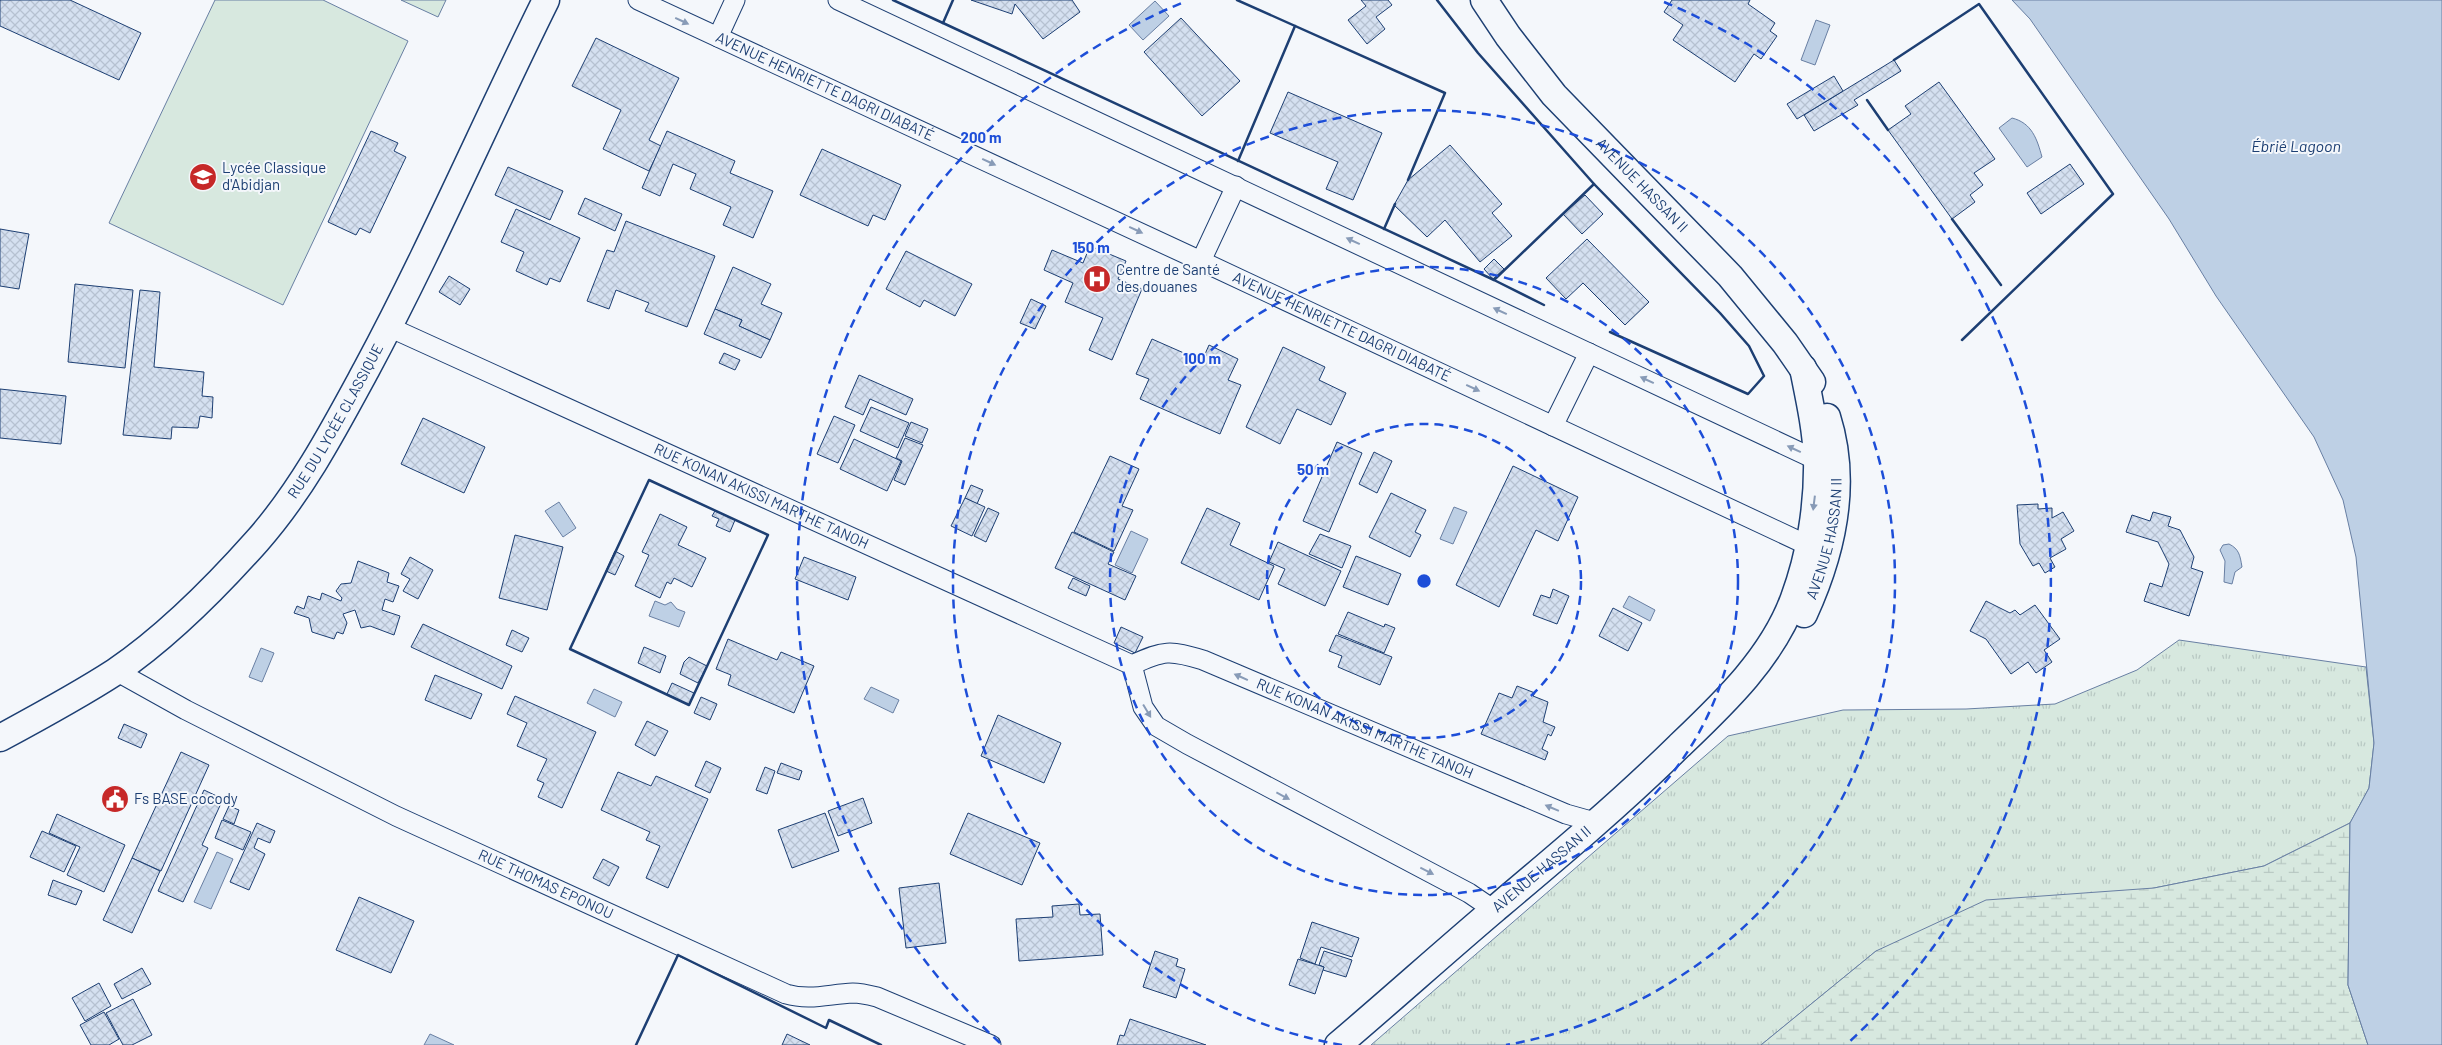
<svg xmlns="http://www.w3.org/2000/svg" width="2442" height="1045" viewBox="0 0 2442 1045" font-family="Barlow,sans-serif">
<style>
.grass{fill:url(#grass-tufts);stroke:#687fa3}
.wetland{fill:url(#wetland-marsh);stroke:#687fa3}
.garden{fill:#d7e8df;stroke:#687fa3}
.water{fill:#bed0e5;stroke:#687fa3}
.building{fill:url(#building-cross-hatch);stroke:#1d3f73}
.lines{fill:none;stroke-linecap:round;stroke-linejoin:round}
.street-casing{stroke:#1d3f73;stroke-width:21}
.secondary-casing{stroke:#1d3f73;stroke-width:29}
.street{stroke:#f4f7fb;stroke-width:19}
.secondary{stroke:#f4f7fb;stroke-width:26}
.wall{stroke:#1d3f73;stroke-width:2.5}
.oneway{fill:#889bb7}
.ring{fill:none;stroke:#1d4ed8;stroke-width:2.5;stroke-dasharray:9 6}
.labels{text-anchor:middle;stroke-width:4;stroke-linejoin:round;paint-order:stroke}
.street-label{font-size:15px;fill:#1d3f73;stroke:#f4f7fb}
.poi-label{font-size:15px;fill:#1d3f73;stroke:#f4f7fb;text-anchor:start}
.water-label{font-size:16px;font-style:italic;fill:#1d3f73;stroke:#f4f7fb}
.centre{fill:#1d4ed8;stroke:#f4f7fb;stroke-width:2.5}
.ring-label{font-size:15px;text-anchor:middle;font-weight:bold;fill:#1d4ed8;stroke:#f4f7fb;stroke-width:4;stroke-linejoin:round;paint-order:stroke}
</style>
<defs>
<pattern id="grass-tufts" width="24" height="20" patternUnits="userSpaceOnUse" patternTransform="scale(1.25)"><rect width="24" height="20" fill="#d7e8df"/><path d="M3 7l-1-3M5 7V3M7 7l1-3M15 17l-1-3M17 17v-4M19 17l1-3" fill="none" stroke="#b8c8c3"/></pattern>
<pattern id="wetland-marsh" width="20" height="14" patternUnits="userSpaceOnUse" patternTransform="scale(1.25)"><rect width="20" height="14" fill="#d7e8df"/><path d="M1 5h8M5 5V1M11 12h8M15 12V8" fill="none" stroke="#b8c8c3"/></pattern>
<pattern id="building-cross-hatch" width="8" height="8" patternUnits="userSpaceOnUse" patternTransform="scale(1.25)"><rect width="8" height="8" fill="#d5e0f0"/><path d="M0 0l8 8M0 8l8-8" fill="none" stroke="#b6c1d1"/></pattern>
</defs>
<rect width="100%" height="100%" fill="#f4f7fb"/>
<polygon class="grass" points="2179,640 2366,667 2374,743 2369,788 2350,823 2264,866 2154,888 1876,951 1761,1045 1371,1045 1728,736 1843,710 1966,709 2055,704 2137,670"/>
<polygon class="wetland" points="2350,823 2348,985 2368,1045 1761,1045 1876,951 1986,900 2154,888 2264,866"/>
<g class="garden">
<polygon points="215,0 323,0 408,41 283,305 109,223"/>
<polygon points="401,0 446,0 438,17"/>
</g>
<g class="water">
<polygon points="2012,0 2442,0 2442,1045 2368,1045 2348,985 2350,823 2369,788 2374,743 2356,557 2343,500 2314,437 2216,296 2169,219 2030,19"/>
<polygon points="1155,1 1169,16 1143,40 1129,25"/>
<polygon points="1816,20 1830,25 1815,65 1801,60"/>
<path d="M2012,118C2032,123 2037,139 2042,157L2027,167L1999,128Z"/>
<polygon points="559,502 576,528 563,537 545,511"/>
<polygon points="1454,507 1467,512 1453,544 1440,539"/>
<polygon points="1131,531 1148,539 1132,573 1115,565"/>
<path d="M2229,544C2239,549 2240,555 2242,567L2235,572L2232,584L2224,582L2225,561L2220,550L2223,545Z"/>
<polygon points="1629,596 1655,610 1650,621 1623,607"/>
<polygon points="655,601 665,605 671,602 677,609 685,612 679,627 649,616"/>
<polygon points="261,648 274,653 262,682 249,677"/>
<polygon points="871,687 899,700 893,713 864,699"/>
<polygon points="594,689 622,702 615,717 587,703"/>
<polygon points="217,852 233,859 211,909 194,902"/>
<polygon points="430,1034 454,1045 424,1045"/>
</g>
<g class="building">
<polygon points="0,0 70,0 141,33 119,80 0,26"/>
<polygon points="971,0 1072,0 1080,12 1043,39 1015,4 1012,14"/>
<polygon points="1361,0 1388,0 1392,5 1376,17 1385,29 1367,44 1348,20 1366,6"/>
<polygon points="1672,0 1750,0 1748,4 1775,23 1770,31 1777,36 1761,59 1754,54 1735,82 1673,40 1683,25 1664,12"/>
<polygon points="1181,18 1240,81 1202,116 1144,52"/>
<polygon points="596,38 679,78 649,140 661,146 649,171 603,149 621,110 572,86"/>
<polygon points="1894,60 1901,71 1854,100 1858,105 1814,131 1804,115"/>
<polygon points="1834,76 1843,91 1797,119 1787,104"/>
<polygon points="1939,82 1995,159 1974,173 1983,185 1970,195 1975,202 1952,219 1888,130 1911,114 1905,106"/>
<polygon points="1288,92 1382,133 1353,200 1326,189 1338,162 1270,133"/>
<polygon points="371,131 398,143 394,151 406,157 370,233 360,228 356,235 328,222"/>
<polygon points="667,131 735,161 730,173 773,191 753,238 723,225 731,207 690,189 696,174 673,164 660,196 642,188"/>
<polygon points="1450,145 1502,204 1492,213 1512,236 1480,262 1445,220 1427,237 1394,205 1408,180"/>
<polygon points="822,149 901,185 885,220 873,215 868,226 800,195"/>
<polygon points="2070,164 2084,184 2041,214 2027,193"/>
<polygon points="508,167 563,191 550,220 495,195"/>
<polygon points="1585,195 1603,214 1582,234 1563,214"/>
<polygon points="585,198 622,214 615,231 578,214"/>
<polygon points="516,209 580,238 560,282 550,278 547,285 516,271 524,252 501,242"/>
<polygon points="626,221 715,256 687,327 645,311 649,303 616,290 609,309 587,301 607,250 614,252"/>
<polygon points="0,229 29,234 19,289 0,286"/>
<polygon points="1587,239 1649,302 1625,325 1583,283 1566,299 1546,278"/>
<polygon points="1090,246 1126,261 1118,279 1142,289 1112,360 1089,350 1103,318 1065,302 1073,283 1044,270 1052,250 1083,263"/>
<polygon points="906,251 972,284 955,316 924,300 920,307 886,289"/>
<polygon points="1494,259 1504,269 1493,279 1484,269"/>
<polygon points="733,267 771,284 761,304 782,313 770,340 739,326 742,320 715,309"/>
<polygon points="449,276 470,289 460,305 439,292"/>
<polygon points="75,284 133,290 125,368 68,362"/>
<polygon points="140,290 160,292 154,367 204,372 202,396 213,397 212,418 200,416 198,428 172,427 171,439 123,435"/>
<polygon points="1031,299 1046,306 1035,329 1020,323"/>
<polygon points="715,309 742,320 739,326 770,340 761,358 704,334"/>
<polygon points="1152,339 1202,361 1209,345 1238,359 1228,380 1241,385 1220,434 1140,399 1149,379 1136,374"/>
<polygon points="1283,347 1325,367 1319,380 1346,393 1331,425 1297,409 1280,444 1246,427"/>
<polygon points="724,353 740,360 735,370 719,363"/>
<polygon points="859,375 913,399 906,415 870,399 863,415 845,407"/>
<polygon points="0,389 66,396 61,444 0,438"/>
<polygon points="871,407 909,423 898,448 860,431"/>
<polygon points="834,416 855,425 838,463 817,454"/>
<polygon points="423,418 485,447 464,493 401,464"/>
<polygon points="911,422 928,429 922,443 905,436"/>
<polygon points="905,438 923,445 905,485 894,480 902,461 896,458"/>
<polygon points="854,439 901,461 887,491 840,469"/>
<polygon points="1337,442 1362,453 1329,532 1303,521"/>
<polygon points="1374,452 1392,461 1377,493 1359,484"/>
<polygon points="1110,456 1139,469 1122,506 1133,510 1114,551 1074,532"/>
<polygon points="1513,466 1578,497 1558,541 1536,530 1499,607 1456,585"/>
<polygon points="971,485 983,490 977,504 965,498"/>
<polygon points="1391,493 1426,510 1415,532 1421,535 1410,557 1369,537"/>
<polygon points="965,498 985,507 972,536 951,526"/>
<polygon points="2038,504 2038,509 2052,508 2052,518 2063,512 2074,531 2061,539 2066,549 2050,558 2055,567 2045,573 2039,563 2033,566 2020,544 2017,505"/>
<polygon points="988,508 999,513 986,542 974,536"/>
<polygon points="1207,508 1240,523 1230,545 1274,566 1259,600 1181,563"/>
<polygon points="715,511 735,520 730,532 716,526 719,519 712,516"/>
<polygon points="2153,512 2171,517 2168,526 2180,530 2194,557 2191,568 2203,572 2189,616 2144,601 2150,583 2162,587 2169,564 2158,542 2126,532 2132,515 2150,521"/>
<polygon points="660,514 687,527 678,545 706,558 692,587 674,578 671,584 667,582 660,598 635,586 649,555 642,552"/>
<polygon points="1072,532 1114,552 1108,564 1136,576 1125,600 1055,568"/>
<polygon points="1320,534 1351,546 1342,568 1309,554"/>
<polygon points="515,535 563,547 547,610 499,598"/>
<polygon points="1278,542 1341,571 1325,606 1278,584 1285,569 1269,562"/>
<polygon points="615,551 624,556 615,575 606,571"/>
<polygon points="1356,556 1401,574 1388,605 1343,587"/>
<polygon points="410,557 433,570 418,599 403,591 410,579 401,574"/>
<polygon points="804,557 856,577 848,600 795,579"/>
<polygon points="358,561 389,573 387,582 399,586 393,602 385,599 382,610 400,616 394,635 370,626 361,628 355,610 343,614 347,623 343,634 337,632 334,639 312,632 309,618 294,613 297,606 304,609 308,596 320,600 322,593 341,601 342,598 336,591 341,584 351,583"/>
<polygon points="1073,578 1090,586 1086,596 1068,588"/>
<polygon points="1553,589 1569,596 1557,624 1533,615 1541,595 1550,598"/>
<polygon points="1986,601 2010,613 2015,610 2020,615 2035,605 2060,639 2044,650 2052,662 2036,673 2028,662 2011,674 1986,639 1970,631"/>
<polygon points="1613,608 1642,623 1628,651 1599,636"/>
<polygon points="1348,612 1384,627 1385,624 1395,628 1384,653 1338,634"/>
<polygon points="423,624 512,666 502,689 411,647"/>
<polygon points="1121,627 1143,637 1135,653 1114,643"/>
<polygon points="512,630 529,638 522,652 506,645"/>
<polygon points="1336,635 1392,657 1380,685 1338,667 1342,656 1329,651"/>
<polygon points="728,639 777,660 781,652 814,666 794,713 728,685 731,675 716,669"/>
<polygon points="644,647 666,656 660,673 638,663"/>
<polygon points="689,657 707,666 698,683 680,674 684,662"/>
<polygon points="435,675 482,694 471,719 425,700"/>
<polygon points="672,683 694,693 689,705 667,694"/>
<polygon points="1517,686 1535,693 1533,696 1548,702 1543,722 1555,727 1551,736 1548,734 1542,749 1548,752 1545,760 1481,734 1499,693 1512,698"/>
<polygon points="515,696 596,732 562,808 538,797 544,783 537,780 547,759 517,746 527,723 507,714"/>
<polygon points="701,697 717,704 710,720 694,713"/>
<polygon points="998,715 1061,743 1044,783 981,756"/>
<polygon points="647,721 668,731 655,756 635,745"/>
<polygon points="124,724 147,734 141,748 118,738"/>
<polygon points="181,752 209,765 161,871 132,858"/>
<polygon points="706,761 721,768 710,793 695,786"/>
<polygon points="781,763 802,771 799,780 777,773"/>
<polygon points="765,767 775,771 767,794 756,790"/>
<polygon points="618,772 651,786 656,776 708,799 668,888 646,878 660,846 646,840 650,832 601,810"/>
<polygon points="204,790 223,799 202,845 208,848 183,902 158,891"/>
<polygon points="863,798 872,823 838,836 828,811"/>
<polygon points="229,806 239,810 234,824 223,819"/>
<polygon points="825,813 839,851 792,868 778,830"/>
<polygon points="968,813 1040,843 1022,885 950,854"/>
<polygon points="57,814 125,845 104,892 67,875 80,847 49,833"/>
<polygon points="222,820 251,832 243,850 215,838"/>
<polygon points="257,823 275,831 270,843 258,838 254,848 265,854 249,890 230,882"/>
<polygon points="42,831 76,846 64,872 30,857"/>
<polygon points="132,858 160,871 132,933 103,920"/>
<polygon points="603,859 619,867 609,886 593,878"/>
<polygon points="53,880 82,891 76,905 48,895"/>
<polygon points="939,883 946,943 906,948 899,888"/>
<polygon points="359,897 414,921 391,973 336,950"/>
<polygon points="1079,904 1080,915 1100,914 1103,955 1019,961 1016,919 1053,917 1052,906"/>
<polygon points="1312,922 1359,938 1352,957 1321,947 1315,964 1300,958"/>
<polygon points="1155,951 1178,959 1176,966 1185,969 1176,998 1143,987"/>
<polygon points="1324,951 1352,960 1346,977 1323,970 1324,967 1319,965"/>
<polygon points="1298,959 1324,967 1315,994 1289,985"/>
<polygon points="142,968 151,984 122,999 114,984"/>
<polygon points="99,983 111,1006 85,1021 72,998"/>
<polygon points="133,999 152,1035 132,1045 123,1045 106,1013"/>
<polygon points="104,1012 119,1039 109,1045 91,1045 80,1025"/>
<polygon points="1130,1019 1206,1045 1117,1045 1120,1035 1124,1036"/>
<polygon points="787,1034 810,1045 782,1045"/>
</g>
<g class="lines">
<g class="street-casing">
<g id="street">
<path id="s1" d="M638,0L1201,261L1820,551"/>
<polyline points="838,0 1825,464"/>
<polyline points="718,37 735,0"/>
<polyline points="1201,261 1236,186"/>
<path id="s2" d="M389,327L1132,665C1164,650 1170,650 1203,660L1566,814L1598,823"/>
<polyline points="1553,426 1589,353"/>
<polyline points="1132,665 1143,707 1156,726 1187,744 1469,893 1494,910"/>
<path id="s3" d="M116,671L186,710L396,816L786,994C810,1001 829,994 853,993C861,993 869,995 877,997L991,1045"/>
</g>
</g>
<g class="secondary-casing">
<g id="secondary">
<path id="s4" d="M1484,0L1508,36L1554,95L1730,276L1785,343L1812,382"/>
<path id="s5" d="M1804,614C1832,553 1848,483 1827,417"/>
<path id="s6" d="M0,738C39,717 78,696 115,672C165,638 217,586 257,541C302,490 334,429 366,370C431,249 485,123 546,0"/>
<path id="s7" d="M1338,1045C1391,1000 1442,954 1495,909C1558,856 1620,804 1679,746C1723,704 1773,657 1794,598C1810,555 1818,505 1817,459C1816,429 1809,398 1803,368"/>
</g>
</g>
<use href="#street" class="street"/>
<use href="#secondary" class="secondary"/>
<g class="wall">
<polyline points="893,0 943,23 953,0"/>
<polyline points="1237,0 1445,93 1408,180"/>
<polyline points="1437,0 1478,53 1594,184"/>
<polyline points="943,23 1494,280"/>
<polyline points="1894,60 1979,4 2113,194 1962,340"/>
<polyline points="1867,100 1888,130"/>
<polyline points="1238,161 1295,26"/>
<polyline points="1952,219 2001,285"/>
<polyline points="1384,229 1395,204"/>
<polyline points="1544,305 1494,280 1594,184 1720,313 1749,346 1764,376 1748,394 1610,332"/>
<polygon points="649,480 768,535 689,705 570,649"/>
<polyline points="636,1045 678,955 826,1028 829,1020 881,1045"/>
</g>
</g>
<defs><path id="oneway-solid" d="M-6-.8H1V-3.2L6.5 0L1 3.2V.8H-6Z" transform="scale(1.25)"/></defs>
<g class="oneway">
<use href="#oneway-solid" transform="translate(682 21) rotate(25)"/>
<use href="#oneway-solid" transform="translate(989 162) rotate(25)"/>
<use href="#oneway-solid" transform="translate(1136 230) rotate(25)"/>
<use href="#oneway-solid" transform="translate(1353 241) rotate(-155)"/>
<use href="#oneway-solid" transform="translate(1500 311) rotate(-155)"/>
<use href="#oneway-solid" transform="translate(1647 380) rotate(-155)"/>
<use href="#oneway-solid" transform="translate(1473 388) rotate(25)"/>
<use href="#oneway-solid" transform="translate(1794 449) rotate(-155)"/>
<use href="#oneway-solid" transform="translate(1814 503) rotate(97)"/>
<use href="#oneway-solid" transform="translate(1241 677) rotate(-156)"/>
<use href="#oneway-solid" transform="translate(1147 711) rotate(59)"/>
<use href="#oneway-solid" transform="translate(1283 796) rotate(28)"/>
<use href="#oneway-solid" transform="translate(1552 808) rotate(-157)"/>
<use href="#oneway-solid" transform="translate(1427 871) rotate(27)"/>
</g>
<g class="ring">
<circle cx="1424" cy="581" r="157"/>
<circle cx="1424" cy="581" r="314"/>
<path d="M1342 1045A471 471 0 1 1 1506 1045"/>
<path d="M1000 1043A627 627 0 0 1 1184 2M1664 2A627 627 0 0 1 1848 1043"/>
</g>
<defs>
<g id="school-disc" transform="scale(1.4375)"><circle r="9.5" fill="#c62828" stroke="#f4f7fb"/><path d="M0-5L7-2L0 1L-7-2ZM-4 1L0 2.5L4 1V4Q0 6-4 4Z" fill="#fff"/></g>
<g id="hospital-disc" transform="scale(1.4375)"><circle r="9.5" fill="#c62828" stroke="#f4f7fb"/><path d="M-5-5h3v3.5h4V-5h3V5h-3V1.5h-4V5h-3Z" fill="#fff"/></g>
<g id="civic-disc" transform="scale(1.4375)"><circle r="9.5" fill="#c62828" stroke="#f4f7fb"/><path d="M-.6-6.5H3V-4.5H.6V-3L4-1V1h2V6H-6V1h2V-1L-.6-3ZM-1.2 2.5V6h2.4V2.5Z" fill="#fff"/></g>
</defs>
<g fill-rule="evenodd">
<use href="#school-disc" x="203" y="177"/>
<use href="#hospital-disc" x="1097" y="279"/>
<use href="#civic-disc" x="115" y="799"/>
</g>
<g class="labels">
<g class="street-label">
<text dy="5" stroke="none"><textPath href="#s1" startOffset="206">AVENUE HENRIETTE DAGRI DIABATÉ</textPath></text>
<text dy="5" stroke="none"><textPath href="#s4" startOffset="244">AVENUE HASSAN II</textPath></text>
<text dy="5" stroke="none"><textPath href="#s1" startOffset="776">AVENUE HENRIETTE DAGRI DIABATÉ</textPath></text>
<text dy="5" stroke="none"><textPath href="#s6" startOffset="470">RUE DU LYCÉE CLASSIQUE</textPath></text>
<text dy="5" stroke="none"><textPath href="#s2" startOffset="409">RUE KONAN AKISSI MARTHE TANOH</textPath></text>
<text dy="5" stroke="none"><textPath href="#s5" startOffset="79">AVENUE HASSAN II</textPath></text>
<text dy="5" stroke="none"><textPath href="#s2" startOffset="1066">RUE KONAN AKISSI MARTHE TANOH</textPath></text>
<text dy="5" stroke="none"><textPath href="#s7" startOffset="269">AVENUE HASSAN II</textPath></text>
<text dy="5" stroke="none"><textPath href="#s3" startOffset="480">RUE THOMAS EPONOU</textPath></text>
</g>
<g class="poi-label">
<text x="222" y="173">Lycée Classique<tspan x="222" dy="17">d'Abidjan</tspan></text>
<text x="1116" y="275">Centre de Santé<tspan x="1116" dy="17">des douanes</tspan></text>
<text x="134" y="804">Fs BASE cocody</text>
</g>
<g class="water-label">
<text x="2296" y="152">Ébrié Lagoon</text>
</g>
</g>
<circle cx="1424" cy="581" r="8" class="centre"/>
<g class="ring-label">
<text x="981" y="143">200 m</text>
<text x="1091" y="253">150 m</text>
<text x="1202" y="364">100 m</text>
<text x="1313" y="475">50 m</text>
</g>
</svg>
